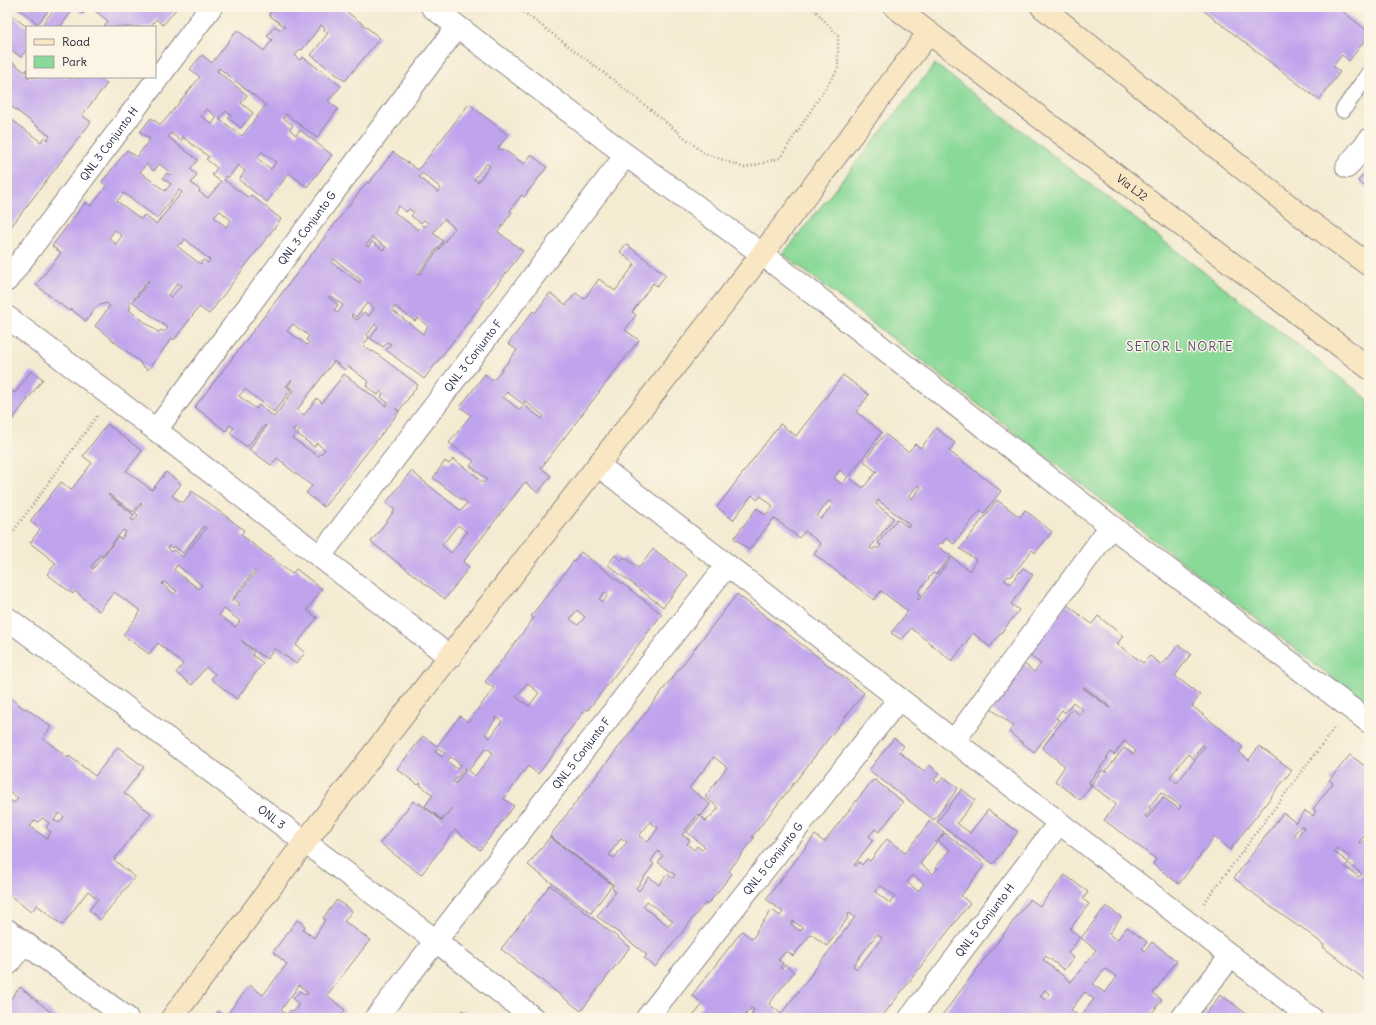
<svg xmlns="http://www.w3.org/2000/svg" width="1376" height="1025" viewBox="0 0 1376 1025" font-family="Delius,sans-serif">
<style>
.green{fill:#89d998;stroke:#567e6a}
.building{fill:#c0a3ed;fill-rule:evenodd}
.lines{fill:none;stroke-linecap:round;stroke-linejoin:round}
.lane-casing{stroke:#8b8686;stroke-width:17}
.street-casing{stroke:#8b8686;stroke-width:24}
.secondary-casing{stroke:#8b8686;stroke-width:24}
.path{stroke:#8b8686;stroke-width:2.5;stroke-dasharray:1 3;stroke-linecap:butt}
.lane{stroke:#fff;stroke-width:15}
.street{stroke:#fff;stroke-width:22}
.secondary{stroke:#f9e7c3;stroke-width:22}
.labels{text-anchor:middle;stroke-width:3;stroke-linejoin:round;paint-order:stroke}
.street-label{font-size:11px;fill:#22223b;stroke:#fcf5e5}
.quarter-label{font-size:13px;letter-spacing:1px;fill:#594f79;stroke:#fcf5e5}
</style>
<rect width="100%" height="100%" fill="#fcf5e5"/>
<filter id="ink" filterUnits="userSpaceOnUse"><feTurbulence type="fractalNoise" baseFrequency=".025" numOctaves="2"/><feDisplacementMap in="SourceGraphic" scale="8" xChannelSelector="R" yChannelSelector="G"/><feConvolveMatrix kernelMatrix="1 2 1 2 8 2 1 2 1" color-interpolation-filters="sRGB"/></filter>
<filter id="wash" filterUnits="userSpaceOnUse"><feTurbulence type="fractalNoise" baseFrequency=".012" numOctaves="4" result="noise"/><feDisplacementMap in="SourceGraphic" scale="16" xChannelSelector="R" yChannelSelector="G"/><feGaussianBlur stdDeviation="0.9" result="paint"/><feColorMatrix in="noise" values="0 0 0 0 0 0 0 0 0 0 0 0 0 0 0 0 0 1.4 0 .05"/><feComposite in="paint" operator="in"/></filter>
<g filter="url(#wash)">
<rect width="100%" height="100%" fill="#f4ebd2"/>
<polygon class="green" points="935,64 1369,400 1369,706 783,254"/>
<g id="blocks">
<g class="building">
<polygon points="16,7 51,7 38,24"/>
<polygon points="56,7 89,7 83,14 74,8 60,27 40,27"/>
<polygon points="90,7 131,7 133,9 134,7 178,7 163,25 156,19 150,27 106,27 104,26 108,21"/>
<path d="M264,7H305L313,13L318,7H335L339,10L341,7L380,38L345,81L311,55L328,33L324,30L325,28L321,25L302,50L300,49L295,56L300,60L303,57L341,86L328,101L338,109L317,138L286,114L283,118L293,125L290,130L296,135L300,130L332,155L307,187L289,173L267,202L239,180L245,171L238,165L229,177L227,176L224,180L249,198L251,195L281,219L209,314L199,307L174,340L172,338L148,370L140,364L141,363L95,326L110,306L107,303L97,306L86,321L71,309L69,311L36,285L61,253L52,246L77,213L86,202L91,206L107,186L102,182L127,150L137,157L150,139L140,132L151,118L161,125L200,77L190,69L202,55L212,63L237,30L264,51L272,40L267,36L275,26L282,31L285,27L269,15L271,12ZM219,68L266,105L242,136L219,119L226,111L231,115L228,118L241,128L253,113L241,103L247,95L217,71ZM206,109L217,117L212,124L201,116ZM171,133L181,141L183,137L209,157L206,159L217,168L212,175L221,182L208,198L199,192L200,190L191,183L197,175L190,169L198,160L168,137ZM262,152L276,162L271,169L257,158ZM146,164L154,171L159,164L171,173L170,175L167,173L163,178L171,184L165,191L140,172ZM179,190L182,192L156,224L144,215L141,219L117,201L124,193L157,218ZM220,211L231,220L226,227L214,217ZM115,230L122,236L116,244L109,238ZM185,239L210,260L208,263L203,260L200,264L177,246L180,243L182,244ZM148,280L149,281L133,302L168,328L164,332L161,330L158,332L129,310L131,307L129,305ZM178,283L181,286L171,297L168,295Z"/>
<polygon points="1199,7 1337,7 1369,32 1369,35 1349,61 1342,55 1333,66 1340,72 1319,100"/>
<polygon points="7,12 27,27 27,49 21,57 7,47"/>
<polygon points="7,58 25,72 27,69 27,77 98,77 107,84 82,115 91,122 7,232 7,116 41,142 44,137 47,140 50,136 12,107 7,115 7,74 8,72 7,71"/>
<path d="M469,104L508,135L498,148L502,150L503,149L524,164L531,155L547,167L524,197L522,195L519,198L510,211L512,212L498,232L523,251L424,379L386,350L391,344L387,342L383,347L370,338L378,327L375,324L367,335L369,338L363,345L372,352L373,351L418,385L399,411L395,408L399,412L324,507L306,493L312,486L285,465V464L277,458L271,465L249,449L266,427L265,425L247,447L230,433L234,428L230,425L226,431L195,407L317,247L367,182L369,183L393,152L418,170ZM487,163L490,166L478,182L474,179ZM422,173L441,188L438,192L419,177ZM399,206L406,212L409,209L414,212L411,216L421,223L424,220L429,223L425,227L423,225L418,230L394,212ZM444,219L455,228L420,274L418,273L443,241L433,233ZM372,237L386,247L383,250L372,242L368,247L366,245ZM334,259L361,280L360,283L331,262ZM330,296L343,305L338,313L334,310L338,305L329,298ZM367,303L374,309L369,316L364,312L357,320L351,316L352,314L356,317ZM395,306L415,321L418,318L428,326L423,334L392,310ZM293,324L309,336L306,340L309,342L307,345L287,331ZM334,361L345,370L348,366L369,382L366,386L378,395L381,391L383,393L381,397L388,403L386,406L344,374L322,403L317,398L304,415L297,410ZM291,380H292L288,386L294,390L274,417L259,405L256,409L239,396L245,389L274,412L291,390L286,386ZM295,427L300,431L297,434L314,447L317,443L325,450L322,453L318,456L292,438L296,433L292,430Z"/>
<polygon points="1369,167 1369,190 1358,181"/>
<path d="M626,244L666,275L657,286L653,283L632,312L636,315L625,330L639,340L541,468L551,476L538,493L525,482L463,562L469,567L445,599L371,542L395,510L386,503L411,471L461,511L467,503L462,499V500L433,478L445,461L449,464L453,459L478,477L477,478L483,483L487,479L470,466L474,461L449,443L471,415L460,407L485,374L493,381L517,350L508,344L533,311L535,313L550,293L566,305L576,293L584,299L599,279L615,291L635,264L620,252ZM507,392L523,404L525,401L544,416L542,419L524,405L520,410L503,397ZM458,525L467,532L451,553L442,545Z"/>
<polygon points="31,371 43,379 7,427 7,387 15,393"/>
<path d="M843,375L869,395L856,412L882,432L849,477L863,488L877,471H875L864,461L885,434L908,452L915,444L921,448L936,428L955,443L949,451L1001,491L984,513L980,510L954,544L946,538L942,544L940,542L937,546L951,556L936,574L933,573L918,592L921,594L917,599L919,600L952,557L969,571L976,560L960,549L997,500L1020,517L1025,510L1052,532L1035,553L1032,550L1011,577L1008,576L1004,580L1010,584L1023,568L1033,575L1011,604L1019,610L990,647L973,633L952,661L911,628L902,640L891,633L908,611L881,591L874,600L823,561L814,554L821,544L805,531L799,538L774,518L749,550L734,538L757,508L766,515L773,506L761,496L757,500L752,495L733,520L717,507L780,424L796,436ZM840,470L848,477L842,484L834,478ZM918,485L921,487L912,499L909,496ZM878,500L910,525L908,527L897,519L878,543L881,545L878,549L875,547L873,550L870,548L894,518L876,504ZM829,501L833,504L821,519L817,516Z"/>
<path d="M107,424L142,451L126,471L152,490L166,472L181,484L172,496L183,503L192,491L244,530L241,535L292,574L296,569L322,589L307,610L317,618L296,645L305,653L296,664L275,648L267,659L263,656H262L241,640L254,652L252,655L263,663L237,699L211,679L215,674L206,667L192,685L176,673L183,664L158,643L149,654L123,635L141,611L114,592L99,611L75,591L73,594L47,574L56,563L30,543L40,529L30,521L61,482L71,490L92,463L83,456ZM109,494L133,512L141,503L142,504L135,513L138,515L134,521L131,519L134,515L108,495ZM204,526L206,528L183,557L173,550L172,552L168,548L169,546L172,548L174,546L183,553ZM123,530L126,532L121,539L118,537L93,569L91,567L100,555L102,556ZM177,565L202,585L199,589L174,570ZM254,571L256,572L234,599L240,604L238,607L231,601ZM164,582L177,591L174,594L162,584ZM224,609L240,621L235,627L219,615Z"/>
<polygon points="653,549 688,575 663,607 608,565 615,555 621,560 624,557 639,568"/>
<path d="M581,552L662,614L588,710L586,709L561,741L563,742L538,774L528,766L504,799L514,806L480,850L455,830L421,875L380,843L413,801L418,805L419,803L442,821L441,822L452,808L443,819H441L425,806L433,795L420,785L421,784L420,783L418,785L397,769L423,736L437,746L460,716L468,722L494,688L485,682L534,618L531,616ZM605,592L608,595L603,602L599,599ZM577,610L585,617L578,625L570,619ZM527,683L539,693L529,706L516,697ZM497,717L502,721L490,738L485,734ZM438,748L445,753L442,757L435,752ZM486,748L493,753L475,776L468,771ZM451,757L461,765L457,769L447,761ZM464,768L466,769L455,784L453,782Z"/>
<path d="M737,594L864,693L752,837L754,838L729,871L732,874L707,905L705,903L655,967L644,958L647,955L597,916L616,892L612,888L614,885L550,836ZM714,757L727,767L705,797L719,808L706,821L700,816L687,832L705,847L702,850L697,846L694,850L687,844L690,840L682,835L698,814L701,816L710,804L689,788ZM650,822L658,828L648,842L639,836ZM621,838L627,842L614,858L609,855ZM658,851L663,856L658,862L675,875L673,878L667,874L659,885L649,877L639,891L636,888L654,864L651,861ZM647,901L673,921L669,926L643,907Z"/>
<path d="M1066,604L1092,624L1098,616L1123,636L1117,644L1143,663L1150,656L1162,665L1179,645L1191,654L1175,676L1200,695L1192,706L1243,747L1239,752L1249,760L1259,746L1292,770L1230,850L1214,837L1179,884L1153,864L1156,859L1104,820L1116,804L1091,785L1080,800L1055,781L1065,766L1042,748L1072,709L1080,715L1083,710L1073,702L1065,713L1062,710L1056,718L1059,720L1034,752L1009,732L1014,726L987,706L995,696L999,699L1014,679L1011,676L1022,662L1034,672L1041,664L1028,654ZM1084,687L1110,707V708L1083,688ZM1124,741L1136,751L1133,754L1124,748L1105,772L1102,770L1091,785L1089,782L1108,758H1106L1111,752L1114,755ZM1203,745L1205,747L1177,783L1170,777L1188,754L1193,758ZM1161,792L1181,806L1179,809L1163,797L1147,818L1145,816L1151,809L1149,807Z"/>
<path d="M7,695L24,709L26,708L51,727L43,738L68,758L69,756L95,776L118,747L144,767L124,793L151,813L114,860L135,877L100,920L89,910L98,899L88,891L62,925L37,905L31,912L7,893V798L14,803L18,798L7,790ZM59,813L64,817L59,823L54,820ZM42,818L49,823L46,828L51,832L47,839L30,826L35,820L38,822Z"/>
<polygon points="894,738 904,746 899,752 924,772 929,765 940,773 934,780 938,783 944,777 958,788 934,820 869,770"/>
<path d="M1350,755L1369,769V830L1359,842L1361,844L1369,834V983L1323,947L1324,945L1300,926L1299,927L1271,907L1234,878L1283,813L1296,823L1305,811L1313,816L1316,811L1313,809L1333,783L1329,780ZM1301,826L1304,828L1297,837L1294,834ZM1337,848L1351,858L1348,862L1334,852ZM1348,863L1362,874L1359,877L1345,867Z"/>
<path d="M875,780L903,802L879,832L875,829L869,836L873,840L854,865L856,866L859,862L862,865L867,859L870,861L887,839L905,853L930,821L944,832L920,864L933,874L938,868L936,867L950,850L938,841L945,833L985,864L961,896L970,903L881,1018H755L751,1015L754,1010L751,1008L743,1018H698L694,1015L703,1004L692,995L742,931L752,939L757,932L756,931L772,910L780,916L783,912L766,899L815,835L824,842L872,781ZM913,875L924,884L918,891L907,882ZM880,885L895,896L890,903L875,892ZM849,913L855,917L781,1014L769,1004L794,972L785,965L782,969L780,968L783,963L778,960L784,953H785L787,951L793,956L811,934L827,946L848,918L847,916ZM793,921L803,928L800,931L791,924ZM877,934L882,938L857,969L853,966Z"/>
<polygon points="962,789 975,800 957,823 970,833 988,810 1018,832 993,864 937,822"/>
<polygon points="550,837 612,885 591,913 528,865"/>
<path d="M1065,875L1088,892L1083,899L1089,904L1070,929L1080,937L1068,953L1074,958L1064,970L1046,956L1043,960L1071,982L1096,950L1081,938L1106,906L1121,917L1109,934L1117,940L1127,927L1147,942L1142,949L1145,951L1152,942L1177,961L1153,993L1162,1000L1148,1018H940L1030,899L1040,906ZM1105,969L1117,977L1105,993L1093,984ZM1045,990L1049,994L1045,1000L1040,996ZM1085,992L1094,999L1080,1017L1071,1010Z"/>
<polygon points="550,885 630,947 581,1011 501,949"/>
<path d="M337,900L352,911L344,921L370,940L327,995L345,1010L339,1017L338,1015L335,1018H216L214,1016L218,1011L225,1017L250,985L263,995L287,964L273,952L297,920L305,926L303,929L314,938L325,920L323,918ZM299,985L308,993L305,995L300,991L293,999L299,1004L293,1012L291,1010L287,1015L281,1010Z"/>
<polygon points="20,987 58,1018 7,1018 7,1003"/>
<polygon points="1221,994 1224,997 1252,1018 1203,1018"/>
<polygon points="463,1010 474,1018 456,1018"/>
</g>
</g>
</g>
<g filter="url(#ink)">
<use href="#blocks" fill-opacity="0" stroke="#8b8686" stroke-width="1"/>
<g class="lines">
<g class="lane-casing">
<polyline id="lane" points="1343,110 1369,73"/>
</g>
<g class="street-casing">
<g id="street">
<polyline points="432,7 626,155 762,254 1111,526 1369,722"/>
<polyline points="1347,167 1369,140"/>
<path id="s1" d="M7,280L211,7"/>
<polyline points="7,317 156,430 450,657"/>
<path id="s2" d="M156,430L457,27"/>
<polyline points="598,465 1311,1018"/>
<path id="s3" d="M320,556L626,155"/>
<path id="s4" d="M7,618L435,940L533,1018"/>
<polyline points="954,741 1111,526"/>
<polyline points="7,930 127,1018"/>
<polyline points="7,965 24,943"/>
<path id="s5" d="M376,1018L727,565"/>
<path id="s6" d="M647,1018L899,699"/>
<path id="s7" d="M910,1018L1059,823"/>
<polyline points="1182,1018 1231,956"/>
</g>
</g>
<g class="secondary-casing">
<g id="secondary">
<path id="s8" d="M895,7L1369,368"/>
<polyline points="1042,7 1303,217 1369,265"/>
<polyline points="172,1018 305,842 762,254 928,34"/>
</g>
</g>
<g class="path">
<polyline points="517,7 621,86 704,153 745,168 780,158 838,69 838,36 812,7"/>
<polyline points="7,540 97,416"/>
<polyline points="1204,903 1335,727"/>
</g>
<use href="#lane" class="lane"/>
<use href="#street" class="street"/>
<use href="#secondary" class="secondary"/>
</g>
</g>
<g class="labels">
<g class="street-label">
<text dy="4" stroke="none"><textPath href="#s1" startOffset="170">QNL 3 Conjunto H</textPath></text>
<text dy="4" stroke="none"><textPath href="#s8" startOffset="298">Via LJ2</textPath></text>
<text dy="4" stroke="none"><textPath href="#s2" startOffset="252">QNL 3 Conjunto G</textPath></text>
<text dy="4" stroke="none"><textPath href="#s3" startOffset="252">QNL 3 Conjunto F</textPath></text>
<text dy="4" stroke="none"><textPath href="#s5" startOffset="335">QNL 5 Conjunto F</textPath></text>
<text dy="4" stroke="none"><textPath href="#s4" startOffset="331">ONL 3</textPath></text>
<text dy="4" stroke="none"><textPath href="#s6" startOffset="203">QNL 5 Conjunto G</textPath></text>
<text dy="4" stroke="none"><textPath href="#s7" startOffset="123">QNL 5 Conjunto H</textPath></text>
</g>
<g class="quarter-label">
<text x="1180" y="351">SETOR L NORTE</text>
</g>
</g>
<rect width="1376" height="1025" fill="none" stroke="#fcf5e5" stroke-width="24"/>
<rect x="26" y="26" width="130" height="52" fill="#fcf5e5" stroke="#a5a1a1"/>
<rect x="34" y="39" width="20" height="6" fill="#f9e7c3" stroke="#a5a1a1"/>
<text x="62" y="46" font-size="12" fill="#22223b">Road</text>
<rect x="34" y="56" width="20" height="12" fill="#89d998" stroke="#a5a1a1"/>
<text x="62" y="66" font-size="12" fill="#22223b">Park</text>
</svg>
